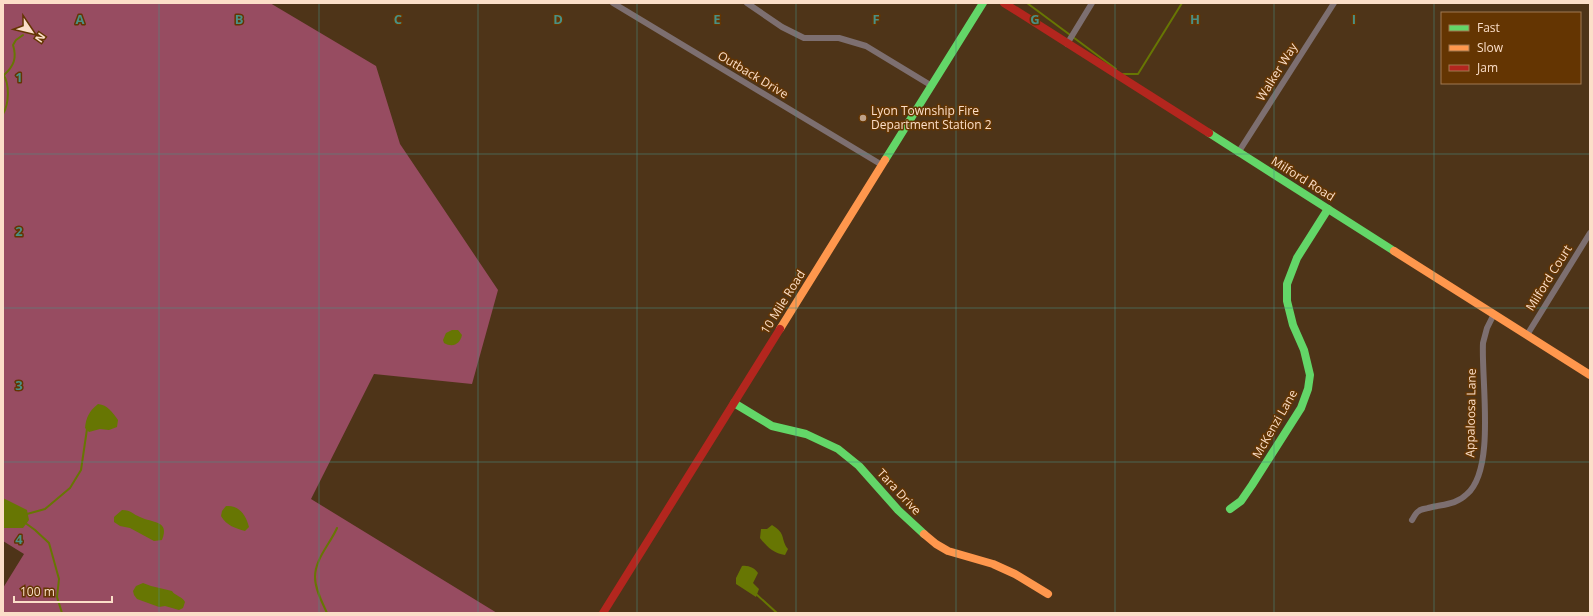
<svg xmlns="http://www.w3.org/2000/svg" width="1593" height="616" viewBox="0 0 1593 616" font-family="'Open Sans',sans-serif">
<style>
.green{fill:#974c61}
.water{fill:#677603}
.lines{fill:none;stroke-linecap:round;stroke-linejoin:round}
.stream{stroke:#677603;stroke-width:2}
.street{stroke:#7d6f70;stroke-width:6}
.fast{stroke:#63d668;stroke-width:8}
.slow{stroke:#ff974d;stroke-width:8}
.jam{stroke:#b3261e;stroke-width:8}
.grid{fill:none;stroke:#4a9084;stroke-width:1;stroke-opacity:0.55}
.poi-dot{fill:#bea28a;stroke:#643502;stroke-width:1.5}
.labels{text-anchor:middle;stroke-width:3;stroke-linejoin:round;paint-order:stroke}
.street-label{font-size:12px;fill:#fbdec8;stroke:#643502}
.poi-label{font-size:12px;fill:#fbdec8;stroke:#643502;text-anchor:start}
.grid-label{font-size:13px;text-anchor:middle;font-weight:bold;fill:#4a9084;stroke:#643502;stroke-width:3;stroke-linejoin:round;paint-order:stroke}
</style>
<rect width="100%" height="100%" fill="#4e3418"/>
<polygon class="green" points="3,3 270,3 376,66 400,144 498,290 472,384 374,374 311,499 497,613 3,613 3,588 24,554 3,541"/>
<g class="water">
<path d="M452,330H458L462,335C460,344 453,348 444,343L443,340L446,333Z"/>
<path d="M98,404C108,405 112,412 118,420L117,427L109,430L100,429L89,432L85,428C86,418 89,411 98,404Z"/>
<polygon points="3,498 27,510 29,520 23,528 3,528"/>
<path d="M226,506C239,505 246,515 249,527L245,531C235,528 227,526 221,516L222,511Z"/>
<path d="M122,510C132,510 132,514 140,517C152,523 170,520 162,540L154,541L130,528L120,526L114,522V517Z"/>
<path d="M772,525C787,534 780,539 788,549L785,555C774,554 766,546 760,538L761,529H767Z"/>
<path d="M742,566C748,565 755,568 758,573L753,583L759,589L756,597L736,584V578Z"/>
<path d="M143,583L151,586L172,591C175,596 182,596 185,602L183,608L179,610L165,606L159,607L137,599L134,595L133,591L136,586Z"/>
</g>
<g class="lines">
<g class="stream">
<polyline points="1027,3 1116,69"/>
<path d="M3,74C10,84 9,104 3,114"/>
<polyline points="1123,74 1138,74 1182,3"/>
<path d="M4,75C14,66 17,58 13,45L16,40L23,35"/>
<polyline points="27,514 45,509 70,488 81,470 87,429"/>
<polyline points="24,522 35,530 49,543 59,579 57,597 62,613"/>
<polyline points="756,594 777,613"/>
<path d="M327,613C322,602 315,589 315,577C315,559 330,544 337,528"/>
</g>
<g class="street">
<polyline points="613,3 882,165"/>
<polyline points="747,3 782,27 804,38 839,38 866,46 932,86"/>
<polyline points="1067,44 1092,3"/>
<polyline points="1238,153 1334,3"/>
<polyline points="1527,335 1590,233"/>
<path d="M1412,520C1414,517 1416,512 1419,511C1421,509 1425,509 1428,508C1443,504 1456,505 1467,494C1496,469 1481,380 1483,343L1487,328L1494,314"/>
</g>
<g class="fast">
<polyline points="1209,133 1394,251"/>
<polyline points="885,160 983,3"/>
<polyline points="734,403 772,426 806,434 838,449 859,466 898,510 924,534"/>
<polyline points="1230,509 1241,501 1252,485 1301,408 1308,389 1310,375 1304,350 1293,325 1287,301 1287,284 1297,258 1328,209"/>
</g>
<g class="slow">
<polyline points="1394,251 1590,375"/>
<polyline points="780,329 885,160"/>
<polyline points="924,534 936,544 948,551 993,564 1015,574 1048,594"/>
</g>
<g class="jam">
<polyline points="1004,3 1209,133"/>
<polyline points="603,613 780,329"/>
</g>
</g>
<path class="grid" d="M159,3V613M319,3V613M478,3V613M637,3V613M796,3V613M956,3V613M1115,3V613M1274,3V613M1434,3V613M3,154H1590M3,308H1590M3,462H1590"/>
<circle class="poi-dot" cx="863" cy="118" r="4"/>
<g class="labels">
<g class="street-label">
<text transform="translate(1277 72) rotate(-58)" y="4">Walker Way</text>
<text transform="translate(753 75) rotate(31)" y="4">Outback Drive</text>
<text transform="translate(1303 179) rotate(32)" y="4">Milford Road</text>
<text transform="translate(1549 278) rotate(-58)" y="4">Milford Court</text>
<text transform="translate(783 302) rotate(-58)" y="4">10 Mile Road</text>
<text transform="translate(1471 413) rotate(-89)" y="4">Appaloosa Lane</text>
<text transform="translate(1275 424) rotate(-60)" y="4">McKenzi Lane</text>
<text transform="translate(899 492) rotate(47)" y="4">Tara Drive</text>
</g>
<g class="poi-label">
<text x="871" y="115">Lyon Township Fire<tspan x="871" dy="14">Department Station 2</tspan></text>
</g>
</g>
<g class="grid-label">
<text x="80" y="24">A</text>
<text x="239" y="24">B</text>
<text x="398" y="24">C</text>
<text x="558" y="24">D</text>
<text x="717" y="24">E</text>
<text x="876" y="24">F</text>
<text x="1035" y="24">G</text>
<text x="1195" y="24">H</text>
<text x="1354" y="24">I</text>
<text x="19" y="82">1</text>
<text x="19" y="236">2</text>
<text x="19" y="390">3</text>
<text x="19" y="544">4</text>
</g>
<rect width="1593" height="616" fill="none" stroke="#fbdec8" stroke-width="8"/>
<rect x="1441" y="12" width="140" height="72" fill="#643502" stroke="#a07951"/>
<rect x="1449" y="25" width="20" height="6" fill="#63d668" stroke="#a07951"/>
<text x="1477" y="32" font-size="12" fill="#fbdec8">Fast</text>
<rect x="1449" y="45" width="20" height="6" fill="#ff974d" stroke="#a07951"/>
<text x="1477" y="52" font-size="12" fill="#fbdec8">Slow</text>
<rect x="1449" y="65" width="20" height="6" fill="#b3261e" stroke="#a07951"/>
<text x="1477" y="72" font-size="12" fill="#fbdec8">Jam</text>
<g transform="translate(32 32) rotate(125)" stroke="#643502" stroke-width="3" paint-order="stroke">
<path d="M0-3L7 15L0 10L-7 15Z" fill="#fbdec8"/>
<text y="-6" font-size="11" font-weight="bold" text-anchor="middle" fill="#fbdec8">N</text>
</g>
<path d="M14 596v6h98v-6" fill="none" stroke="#fbdec8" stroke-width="2"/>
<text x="20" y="596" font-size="12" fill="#fbdec8" stroke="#643502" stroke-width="3" paint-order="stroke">100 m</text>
</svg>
